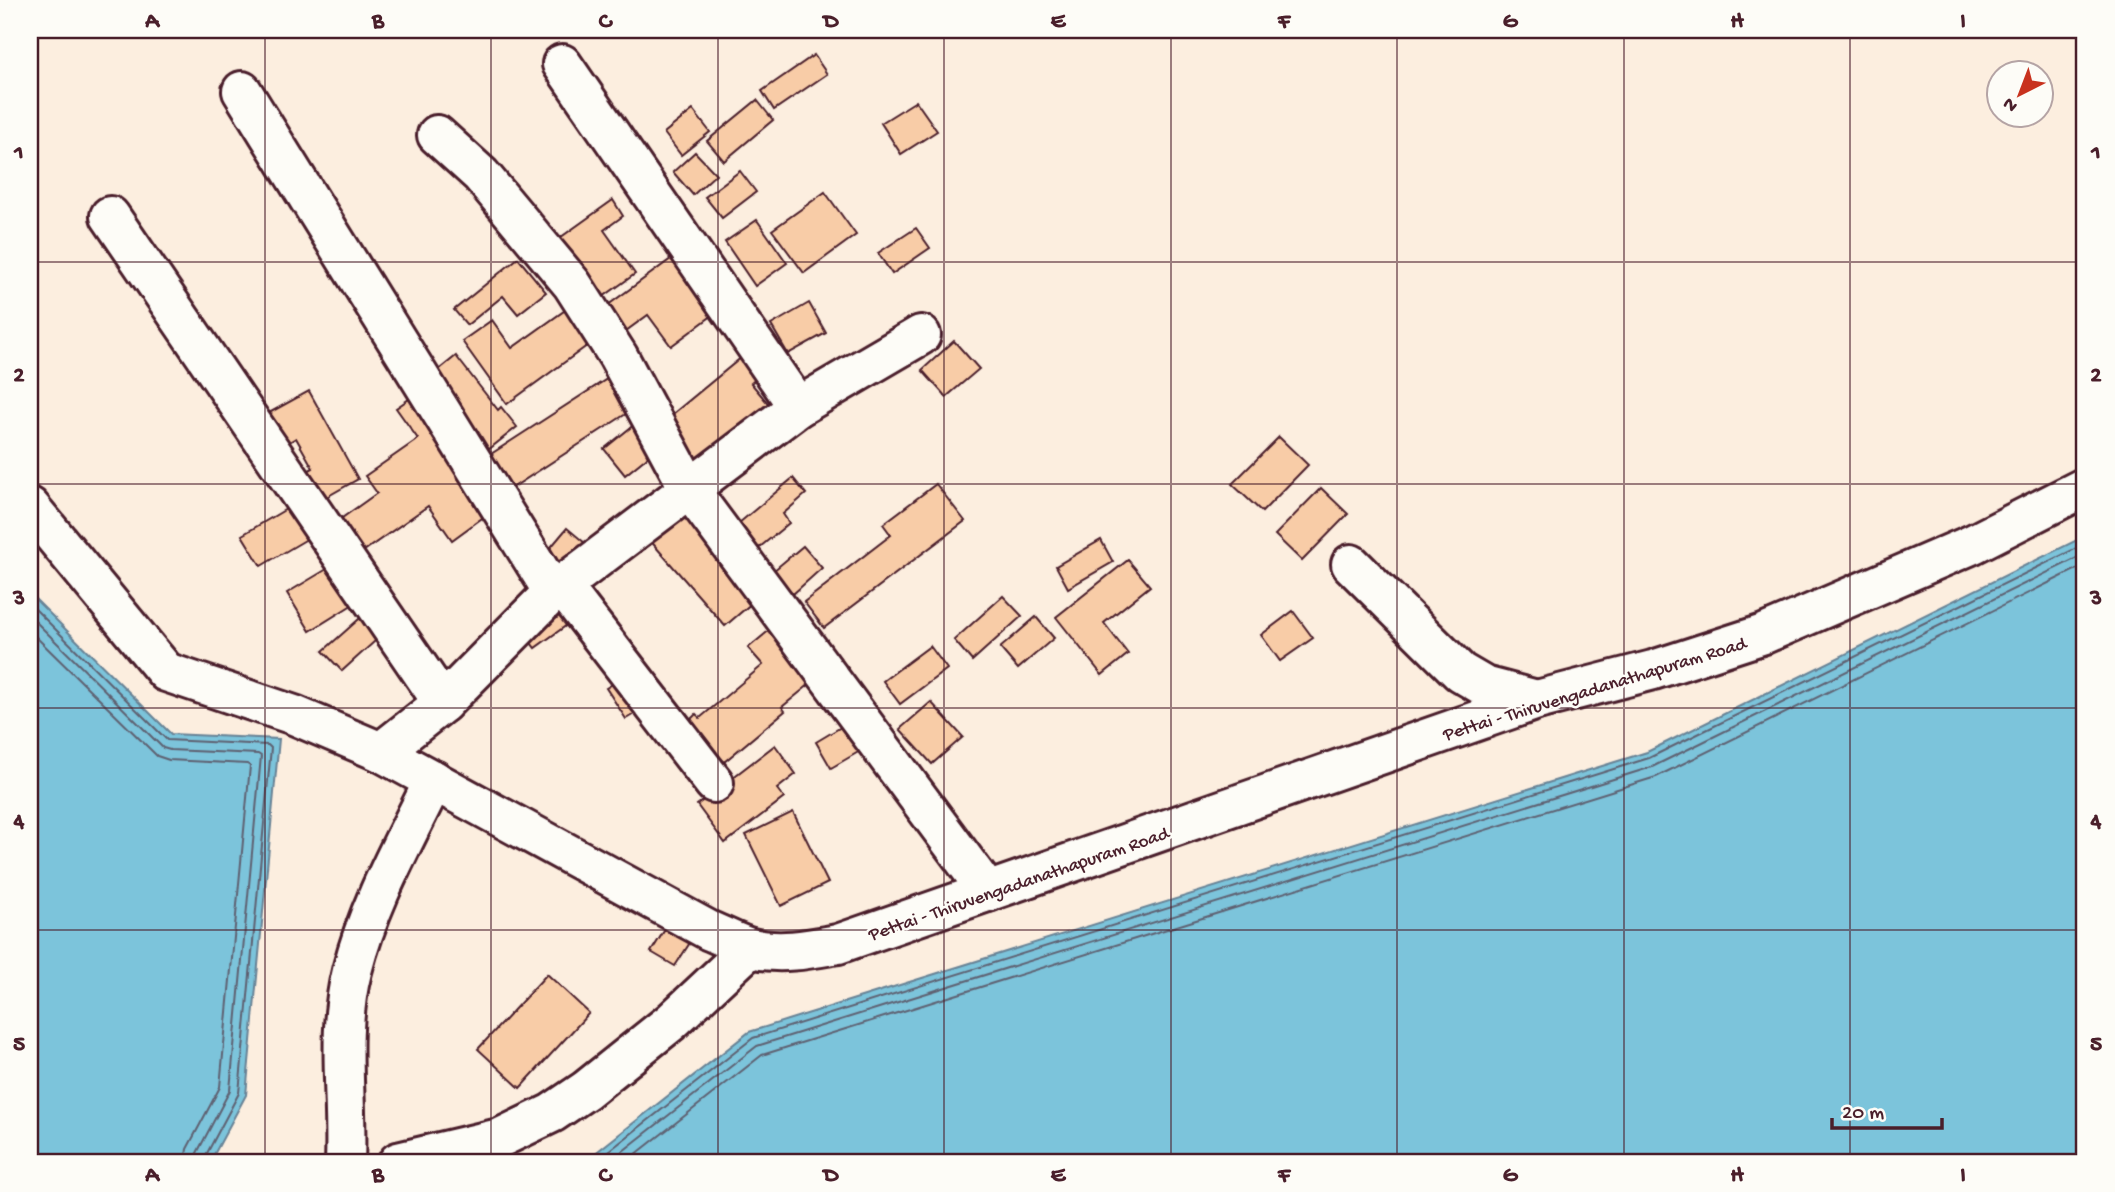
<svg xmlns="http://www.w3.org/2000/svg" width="2115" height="1192" viewBox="0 0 2115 1192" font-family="'Gochi Hand',sans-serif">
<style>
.water{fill:#7bc4db;stroke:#678295;stroke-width:2}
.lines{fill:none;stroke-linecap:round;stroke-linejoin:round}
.shore{stroke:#5e6171;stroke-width:2}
.building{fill:#f8cca7;stroke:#4a1f2b;stroke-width:2}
.minor-casing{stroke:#4a1f2b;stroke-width:44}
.major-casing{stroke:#4a1f2b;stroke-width:44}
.minor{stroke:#fdfcf7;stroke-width:38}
.major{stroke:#fdfcf7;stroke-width:38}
.grid{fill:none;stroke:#4a1f2b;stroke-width:2;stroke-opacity:0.55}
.labels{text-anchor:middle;stroke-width:5;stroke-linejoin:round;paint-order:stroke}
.street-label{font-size:19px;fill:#4a1f2b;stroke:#fdfcf7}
.neatline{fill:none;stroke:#4a1f2b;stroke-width:2.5}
.grid-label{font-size:23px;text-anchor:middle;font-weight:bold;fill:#4a1f2b}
</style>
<rect width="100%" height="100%" fill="#fceedf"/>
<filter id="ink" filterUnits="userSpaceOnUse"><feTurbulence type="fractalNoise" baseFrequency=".0143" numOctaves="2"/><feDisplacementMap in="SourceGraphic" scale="14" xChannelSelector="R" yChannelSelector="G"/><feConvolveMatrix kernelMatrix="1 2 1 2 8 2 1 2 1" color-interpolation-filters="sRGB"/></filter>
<g filter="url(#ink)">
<g class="water">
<polygon points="2085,536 2085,1162 584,1162 749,1032 1647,752"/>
<polygon points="30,594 171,734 279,739 246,1095 210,1162 30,1162"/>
</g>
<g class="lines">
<g class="shore">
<polyline points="30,604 167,740 268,745 271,748 239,1093 205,1157 204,1162"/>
<polyline points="30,616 163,748 170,750 258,754 261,756 230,1090 197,1153 195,1162"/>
<polyline points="30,631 157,756 169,760 247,764 250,766 220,1087 187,1149 185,1162"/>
<polyline points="595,1162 753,1038 1649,758 2085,544"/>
<polyline points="609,1162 757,1046 1652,767 2085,554"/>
<polyline points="626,1162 762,1055 1656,777 2085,565"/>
</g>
</g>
<g class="building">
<polygon points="814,55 827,74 774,110 762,91"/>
<polygon points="757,100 773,120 724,161 707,141"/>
<polygon points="916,101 937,131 901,154 881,123"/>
<polygon points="693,110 710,132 681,155 664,133"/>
<polygon points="695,152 716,174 693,195 673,172"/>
<polygon points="740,171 756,192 722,218 705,197"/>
<polygon points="825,192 856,235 804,273 772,230"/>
<polygon points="613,200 623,216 604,230 635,274 600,299 557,240"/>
<polygon points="757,220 787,263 755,286 725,242"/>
<polygon points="916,228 930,248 892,274 878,253"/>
<polygon points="675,256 717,312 671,346 648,315 619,336 600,311"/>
<polygon points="518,258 546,292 518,314 503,296 467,325 454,310"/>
<polygon points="809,303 826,333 788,354 771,325"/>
<polygon points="571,306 595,340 507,404 462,341 492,320 512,348"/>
<polygon points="954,341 979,369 946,397 922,370"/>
<polygon points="456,356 498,410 501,407 517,427 488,450 430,377"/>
<polygon points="742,357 759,376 751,383 772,408 700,467 663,422"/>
<polygon points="610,377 632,410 512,488 491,454"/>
<polygon points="309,391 358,479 316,503 300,475 313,468 296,438 286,444 269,413"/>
<polygon points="415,395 493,510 452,540 428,506 351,560 328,528 377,493 365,476 418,439 396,408"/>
<polygon points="635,424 656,450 625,475 604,449"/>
<polygon points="1279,437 1308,465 1262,512 1232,484"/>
<polygon points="793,478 806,494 783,514 789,523 754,552 733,528"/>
<polygon points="936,484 965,521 824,628 804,602 891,535 883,524"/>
<polygon points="1321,488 1348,514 1302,561 1275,535"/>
<polygon points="293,505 312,536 261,566 242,535"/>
<polygon points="681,510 753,602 725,626 648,538"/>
<polygon points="567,528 591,548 564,580 541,559"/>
<polygon points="1101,540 1113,562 1068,588 1056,566"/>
<polygon points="803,546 822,568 793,594 773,571"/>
<polygon points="1128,560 1150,586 1104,623 1128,654 1102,675 1056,617"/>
<polygon points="332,566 355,603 310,631 287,593"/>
<polygon points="1003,596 1022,616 972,661 954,640"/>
<polygon points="569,604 578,617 535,648 525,635"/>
<polygon points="1293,611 1313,638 1280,661 1261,635"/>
<polygon points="367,612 385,632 342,671 323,651"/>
<polygon points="1036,617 1054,638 1018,669 1000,648"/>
<polygon points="777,624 821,675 782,707 785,711 724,762 689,721 696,714 700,718 763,665 748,648"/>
<polygon points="930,646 947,669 900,704 883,681"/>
<polygon points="621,679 641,710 626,719 606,688"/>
<polygon points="931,702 963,737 932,764 900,729"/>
<polygon points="851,721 867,747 831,768 816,742"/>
<polygon points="775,745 796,774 777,789 784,798 725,843 697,805"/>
<polygon points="793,812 828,883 781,906 746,835"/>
<polygon points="669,923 693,938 675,966 651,952"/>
<polygon points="547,974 589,1013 520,1088 478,1049"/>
</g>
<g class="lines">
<g class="minor-casing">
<g id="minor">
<polyline points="562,64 798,407"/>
<polyline points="242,91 553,592"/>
<polyline points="437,135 481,175 572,284 618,356 690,490 988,892"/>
<polyline points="110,216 443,703"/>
<polyline points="1351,564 1460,672 1484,686 1537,700"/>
<polyline points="562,586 714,783"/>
<polyline points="381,752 443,703 553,592 798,407 921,335"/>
<path d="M345,1162C348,1099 336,1033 352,971C369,903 404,842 434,780"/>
<polyline points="398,1162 500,1138 552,1113 586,1090 671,1022 750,948"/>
</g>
</g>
<g class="major-casing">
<path id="major" d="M30,507L166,672L294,715L381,752L710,931C723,936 737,944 751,948C780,955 810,949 838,944L1537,700L1653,670L1764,634L1973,544L2085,487"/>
</g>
<use href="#minor" class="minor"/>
<use href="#major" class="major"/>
</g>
</g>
<path class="grid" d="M265,30V1162M491,30V1162M718,30V1162M944,30V1162M1171,30V1162M1397,30V1162M1624,30V1162M1850,30V1162M30,262H2085M30,484H2085M30,708H2085M30,930H2085"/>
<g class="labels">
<g class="street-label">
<text transform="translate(1594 687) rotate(-17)" y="7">Pettai - Thiruvengadanathapuram Road</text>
<text transform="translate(1018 882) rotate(-19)" y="7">Pettai - Thiruvengadanathapuram Road</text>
</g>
</g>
<rect width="2115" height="1192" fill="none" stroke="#fdfcf7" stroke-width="77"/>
<g transform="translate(2020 94) rotate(222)"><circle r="33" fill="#fdfcf7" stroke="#b5a4a5" stroke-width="2"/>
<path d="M0-5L12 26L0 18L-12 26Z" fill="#c8321e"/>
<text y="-10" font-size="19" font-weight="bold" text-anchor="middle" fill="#4a1f2b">N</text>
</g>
<path d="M1832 1118v10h110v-10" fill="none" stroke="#4a1f2b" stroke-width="3.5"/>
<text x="1842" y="1118" font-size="21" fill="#4a1f2b" stroke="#fdfcf7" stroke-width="5" paint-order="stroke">20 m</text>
<rect x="38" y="38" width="2038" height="1116" class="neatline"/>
<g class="grid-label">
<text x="152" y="27">A</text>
<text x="378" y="27">B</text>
<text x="605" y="27">C</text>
<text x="831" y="27">D</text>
<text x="1058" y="27">E</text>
<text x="1284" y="27">F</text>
<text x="1510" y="27">G</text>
<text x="1737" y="27">H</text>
<text x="1963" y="27">I</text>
<text x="19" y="158">1</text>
<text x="2096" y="158">1</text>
<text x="19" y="381">2</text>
<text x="2096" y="381">2</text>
<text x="19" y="604">3</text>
<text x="2096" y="604">3</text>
<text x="19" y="827">4</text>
<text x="2096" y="827">4</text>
<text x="19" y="1050">5</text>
<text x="2096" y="1050">5</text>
<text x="152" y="1181">A</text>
<text x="378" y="1181">B</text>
<text x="605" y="1181">C</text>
<text x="831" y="1181">D</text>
<text x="1058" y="1181">E</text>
<text x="1284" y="1181">F</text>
<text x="1510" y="1181">G</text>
<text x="1737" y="1181">H</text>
<text x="1963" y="1181">I</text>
</g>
</svg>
